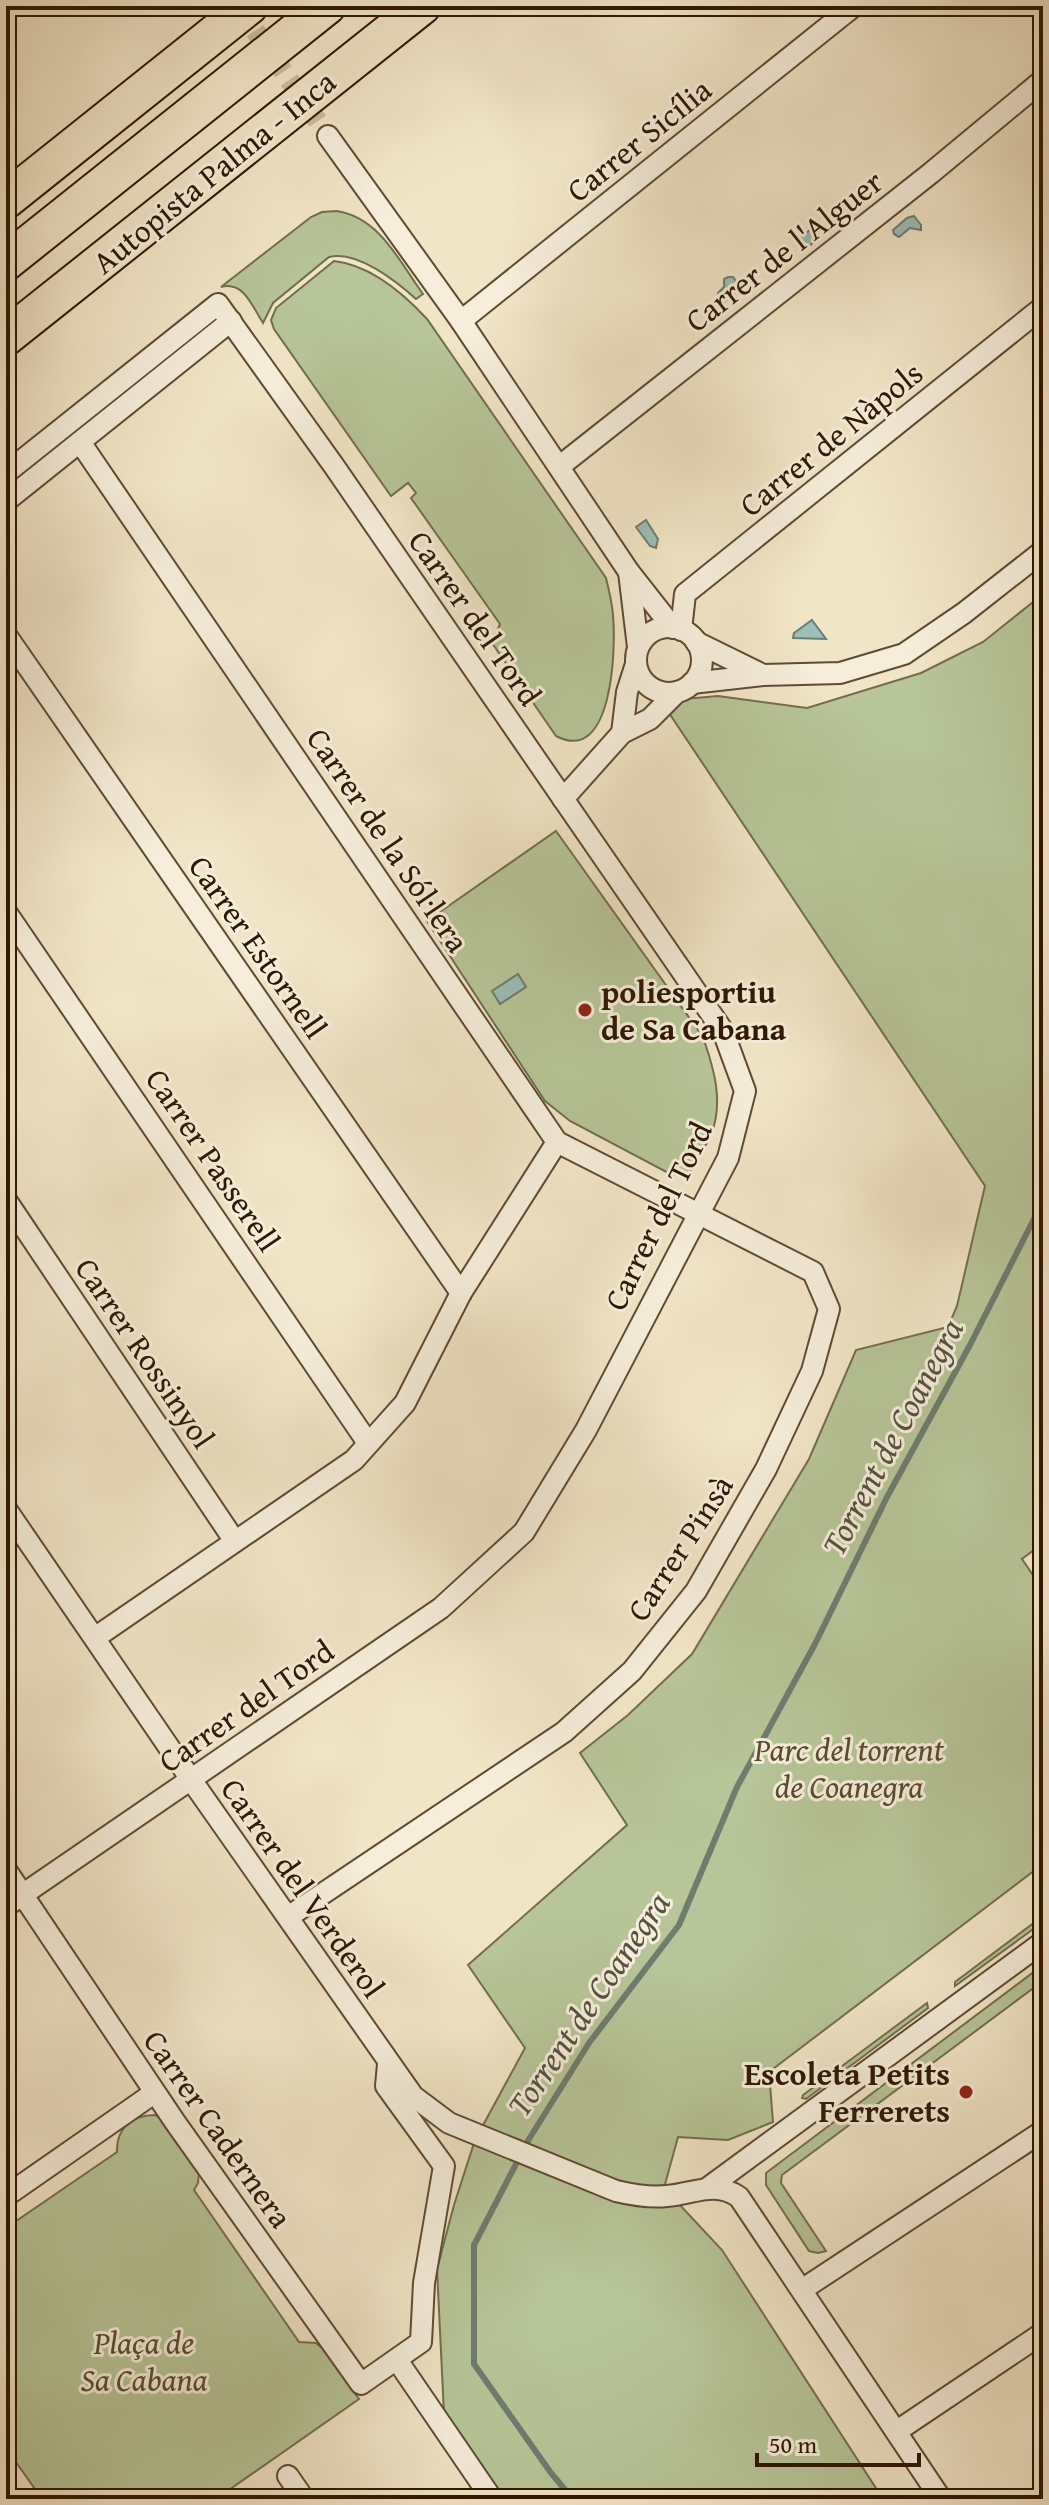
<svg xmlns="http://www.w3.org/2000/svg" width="1049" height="2505" viewBox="0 0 1049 2505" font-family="'Gentium Book Plus',serif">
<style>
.green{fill:#b7c598;stroke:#726e4d;stroke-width:2}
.water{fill:#9bbfb9;stroke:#6f7c70;stroke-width:2}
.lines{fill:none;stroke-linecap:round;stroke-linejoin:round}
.stream{stroke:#6f7c70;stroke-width:6}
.street-tunnel{stroke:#cabca0;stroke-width:20;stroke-dasharray:20 10;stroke-linecap:butt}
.street-casing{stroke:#5f4a33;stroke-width:24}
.highway-casing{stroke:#2e1702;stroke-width:40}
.street{stroke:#f6eedb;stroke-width:20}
.highway{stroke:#f1e5c7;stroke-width:36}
.poi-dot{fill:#8f2418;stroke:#f6eedb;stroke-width:3}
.labels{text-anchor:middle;stroke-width:6;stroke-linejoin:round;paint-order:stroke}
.street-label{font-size:32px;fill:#2e1702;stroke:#f6eedb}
.poi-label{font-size:32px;font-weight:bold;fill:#2e1702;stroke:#f6eedb;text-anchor:start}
.park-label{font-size:32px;font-style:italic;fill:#574b2f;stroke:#f6eedb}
.water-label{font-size:34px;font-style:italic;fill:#545242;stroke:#f6eedb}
</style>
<rect width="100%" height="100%" fill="#f1e5c7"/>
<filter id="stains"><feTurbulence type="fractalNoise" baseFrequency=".0025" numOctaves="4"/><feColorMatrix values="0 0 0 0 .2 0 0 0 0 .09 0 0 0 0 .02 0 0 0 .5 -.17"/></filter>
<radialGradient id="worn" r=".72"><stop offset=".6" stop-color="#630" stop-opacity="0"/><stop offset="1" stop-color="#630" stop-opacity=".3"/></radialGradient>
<g class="green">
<path d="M337,211C380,218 399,261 423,294L416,299C396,281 357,250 329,257L273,303L263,323C252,306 244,281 221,287L311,217L322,212Z"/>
<path d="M334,261C370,265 403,293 427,319L606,578C609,590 612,602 613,615C616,648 613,766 556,736L492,643L500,624L411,498L416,493L408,483L391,496L274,329L271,320L276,308Z"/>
<polygon points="1043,594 1043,1543 1022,1559 1043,1590 1043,1864 769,2072 773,2122 728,2140 678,2137 664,2188 722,2250 883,2499 505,2499 444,2414 437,2269 454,2205 475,2140 525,2048 468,1965 627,1825 580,1753 628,1715 692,1654 809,1459 856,1350 948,1327 957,1306 985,1186 661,701 718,696 807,708 921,673 983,642"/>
<path d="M556,831L703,1037C714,1069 724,1102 711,1135C705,1148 696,1161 689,1173L672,1175L570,1121L545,1101L427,921Z"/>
<polygon points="1043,1916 1043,1922 955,1986 955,1982"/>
<polygon points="1043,1965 1043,1981 782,2175 781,2183 826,2251 818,2253 809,2251 766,2185 766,2173"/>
<polygon points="927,2003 928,2008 806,2099 802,2098 803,2095"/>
<path d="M155,2115L160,2117L199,2172L198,2183L194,2190L299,2342L316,2343L322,2348L359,2399L216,2499H42L6,2448V2228L117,2152C116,2129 131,2115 155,2115Z"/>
</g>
<g class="water">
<polygon points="914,216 921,225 921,230 910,228 899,237 894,234 893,230 907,218"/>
<polygon points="813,228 820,237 803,251 792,238 795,236 798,239"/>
<polygon points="728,277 733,277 741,288 724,302 718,293 724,287 724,279"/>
<polygon points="646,520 658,539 656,548 650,546 636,527"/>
<polygon points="812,620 826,639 793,638 794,633"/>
<polygon points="518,974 526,987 500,1004 492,991"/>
</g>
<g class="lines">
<polyline class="stream" points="573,2499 551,2473 474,2364 474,2245 529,2139 589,2043 679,1925 737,1787 815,1644 887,1497 970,1345 1035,1217 1043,1192"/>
<polyline class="street-tunnel" points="238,6 328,136"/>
<g class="street-casing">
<g id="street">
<polyline points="328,136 461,321 629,572 673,628"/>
<polyline points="461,321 854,6"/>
<polyline points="80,442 557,1142 813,1272 829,1309 812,1371 766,1469 696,1591 632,1671 564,1732 288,1917"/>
<polyline points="560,466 931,173 1043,80"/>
<polyline points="6,473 218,304 334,466 723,1031 745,1091 728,1158 586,1430 524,1532 441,1608 6,1906"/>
<polyline points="6,501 231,321"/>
<polyline points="629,572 638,647"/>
<circle cx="669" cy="660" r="33"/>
<polyline points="681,630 685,594 1043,307"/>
<polyline points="6,635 461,1293"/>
<polyline points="696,642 763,675"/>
<polyline points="692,683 763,675 840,673 904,654 964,613 1043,551"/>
<polyline points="622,733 627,692 636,664"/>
<polyline points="563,799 622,733 650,719 677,692"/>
<polyline points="6,912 368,1443"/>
<polyline points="6,1200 234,1540"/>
<path d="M6,1509L192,1781L413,2096L449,2123L616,2191C633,2195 649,2198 667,2196C693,2194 715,2180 739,2197L941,2499"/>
<polyline points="96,1637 354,1460 405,1403 461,1293 557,1142"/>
<polyline points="6,1870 175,2122 361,2384 421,2342 424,2283 444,2166 386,2086 388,2064"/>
<polyline points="709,2187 1043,1942"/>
<polyline points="6,2196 154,2093"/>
<polyline points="803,2289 1043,2131"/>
<polyline points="397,2360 492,2499"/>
<polyline points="897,2431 1043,2333"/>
<polyline points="288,2476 304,2499"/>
<polyline points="6,2498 7,2499"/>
</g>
</g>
<g class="highway-casing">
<g id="highway">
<polyline points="6,200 249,6"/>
<polyline points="6,262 327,6"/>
<polyline points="6,337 422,6"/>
</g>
</g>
<use href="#street" class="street"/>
<use href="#highway" class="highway"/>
</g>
<g class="poi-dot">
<circle cx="585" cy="1010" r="8"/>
<circle cx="966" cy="2092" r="8"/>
</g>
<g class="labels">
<g class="street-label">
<text transform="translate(639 140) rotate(-39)" y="11">Carrer Sicília</text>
<text transform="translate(214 172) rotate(-39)" y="11">Autopista Palma - Inca</text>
<text transform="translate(784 251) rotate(-38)" y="11">Carrer de l'Alguer</text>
<text transform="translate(831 439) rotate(-39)" y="11">Carrer de Nàpols</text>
<text transform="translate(475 618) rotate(55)" y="11">Carrer del Tord</text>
<text transform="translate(388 840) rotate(56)" y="11">Carrer de la Sól·lera</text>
<text transform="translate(258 947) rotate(55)" y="11">Carrer Estornell</text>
<text transform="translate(213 1160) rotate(56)" y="11">Carrer Passerell</text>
<text transform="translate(658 1216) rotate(-64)" y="11">Carrer del Tord</text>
<text transform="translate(145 1353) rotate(56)" y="11">Carrer Rossinyol</text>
<text transform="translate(680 1548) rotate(-57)" y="11">Carrer Pinsà</text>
<text transform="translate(246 1706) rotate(-35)" y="11">Carrer del Tord</text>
<text transform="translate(303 1888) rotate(55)" y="11">Carrer del Verderol</text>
<text transform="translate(218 2129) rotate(55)" y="11">Carrer Cadernera</text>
</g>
<g class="poi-label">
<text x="601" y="1003">poliesportiu<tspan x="601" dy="37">de Sa Cabana</tspan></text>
<text x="950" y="2085" text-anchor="end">Escoleta Petits<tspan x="950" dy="37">Ferrerets</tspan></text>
</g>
<g class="park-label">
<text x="849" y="1761">Parc del torrent<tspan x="849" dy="37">de Coanegra</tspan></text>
<text x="144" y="2354">Plaça de<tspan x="144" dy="37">Sa Cabana</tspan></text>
</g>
<g class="water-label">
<text transform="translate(892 1437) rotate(-62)" y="12">Torrent de Coanegra</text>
<text transform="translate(588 2004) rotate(-56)" y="12">Torrent de Coanegra</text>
</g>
</g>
<rect width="1049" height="2505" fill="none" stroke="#f1e5c7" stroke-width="32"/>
<rect x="8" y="8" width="1033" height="2489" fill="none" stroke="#2e1702" stroke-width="4"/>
<rect x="16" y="16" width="1017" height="2473" fill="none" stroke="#2e1702" stroke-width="2"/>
<path d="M757 2453v12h162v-12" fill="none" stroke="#2e1702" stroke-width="4"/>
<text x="769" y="2453" font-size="24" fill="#2e1702" stroke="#f6eedb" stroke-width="6" paint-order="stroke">50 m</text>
<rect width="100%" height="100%" filter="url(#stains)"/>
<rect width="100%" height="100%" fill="url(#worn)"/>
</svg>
